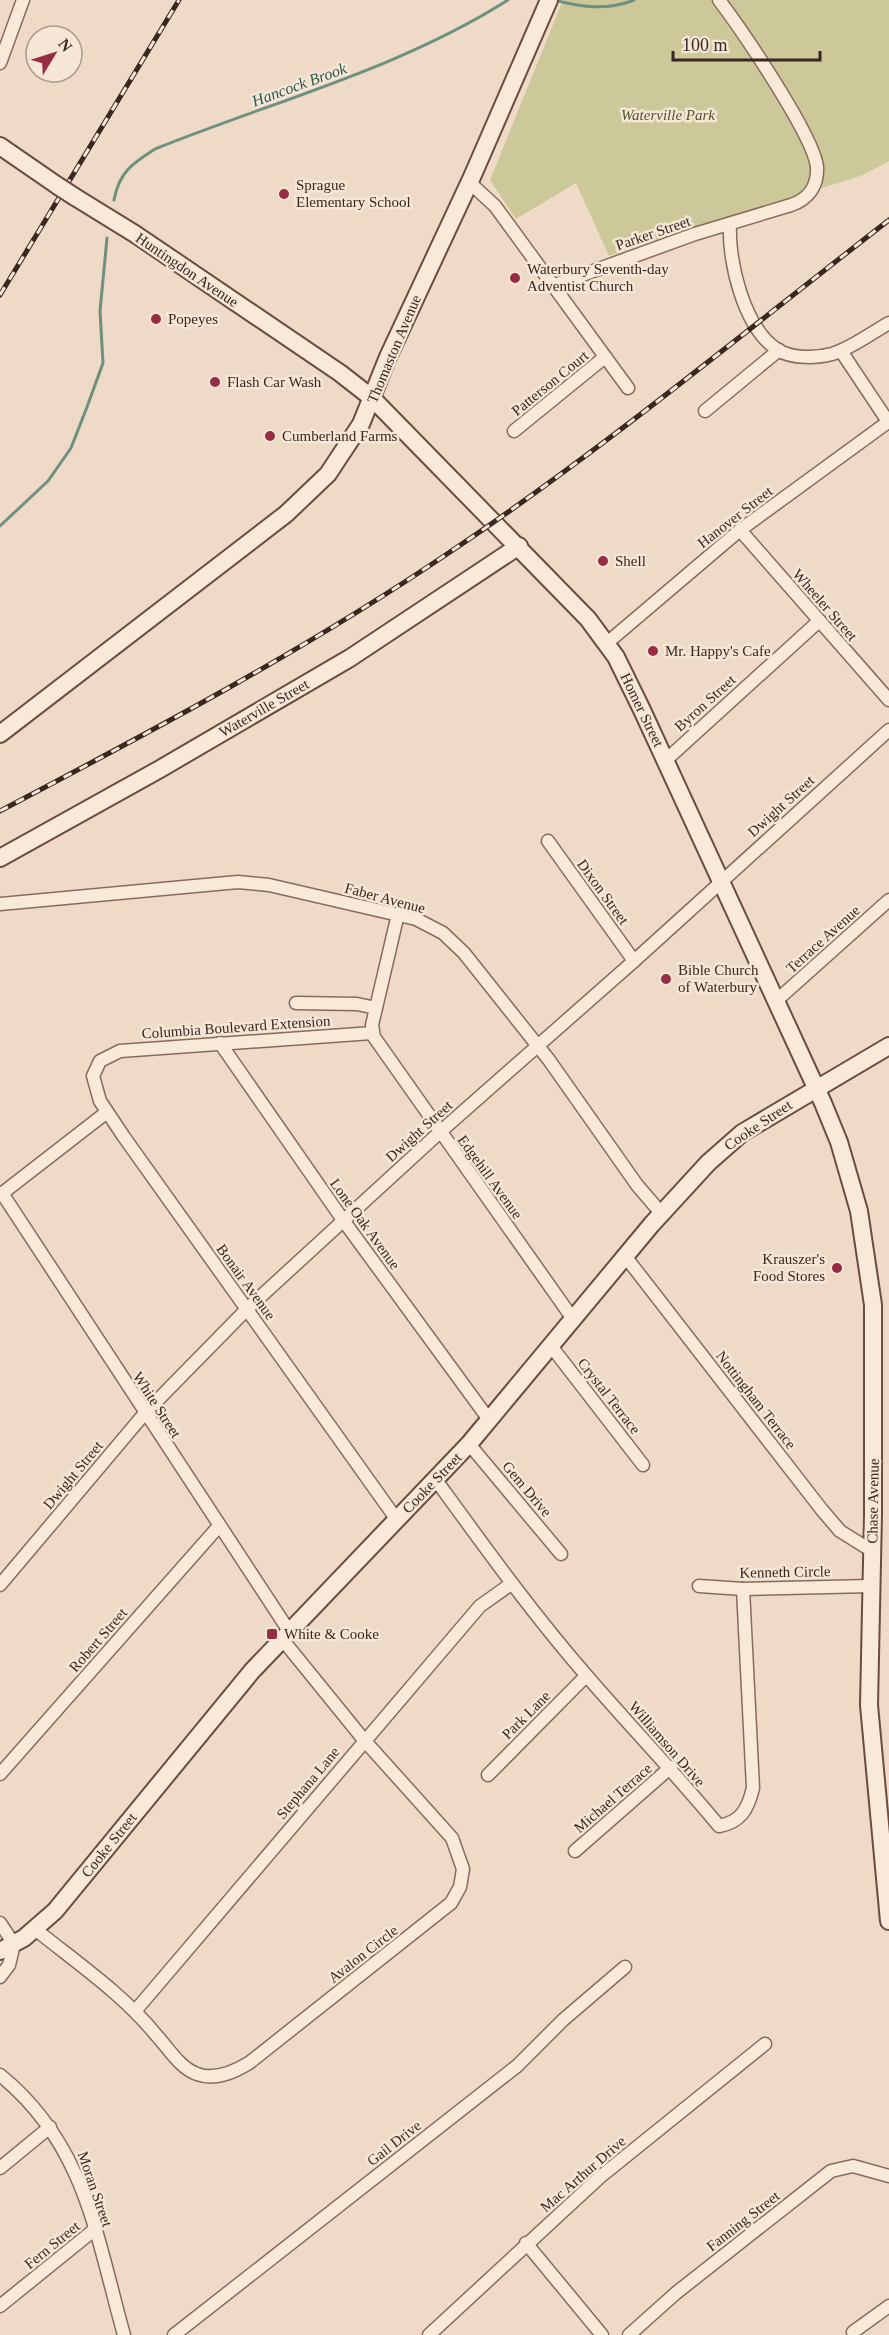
<svg xmlns="http://www.w3.org/2000/svg" width="889" height="2335" viewBox="0 0 889 2335" font-family="'Times New Roman',serif">
<style>
.green{fill:#ccc89a}
.lines{fill:none;stroke-linecap:round;stroke-linejoin:round}
.stream{stroke:#6e9081;stroke-width:3}
.street-casing{stroke:#896b5c;stroke-width:15}
.secondary-casing{stroke:#6b4d3f;stroke-width:20}
.street{stroke:#f8e9d9;stroke-width:12}
.secondary{stroke:#f8e9d9;stroke-width:16}
.rail-casing{stroke:#392720;stroke-width:5}
.rail{stroke:#f5e6d6;stroke-width:3;stroke-dasharray:9;stroke-linecap:butt}
.secondary-bridge-casing{stroke:#6b4d3f;stroke-width:20;stroke-linecap:butt}
.secondary-bridge{stroke:#f8e9d9;stroke-width:16}
.poi-dot{fill:#972d42;stroke:#f5e6d6;stroke-width:2}
.labels{text-anchor:middle;stroke-width:5;stroke-linejoin:round;paint-order:stroke}
.park-label{font-size:15px;font-style:italic;fill:#525527;stroke:#f5e6d6}
.poi-label{font-size:15px;fill:#392720;stroke:#f5e6d6;text-anchor:start}
.street-label{font-size:15px;fill:#392720;stroke:#f5e6d6}
.water-label{font-size:16px;font-style:italic;fill:#2f594e;stroke:#f5e6d6}
</style>
<rect width="100%" height="100%" fill="#eedac6"/>
<polygon class="green" points="563,0 889,0 889,161 863,175 609,256 576,183 516,219 490,180"/>
<g class="lines">
<g class="stream">
<path d="M554,0C582,7 606,11 634,0"/>
<path d="M114,200C119,172 133,163 155,149C274,101 399,69 508,0"/>
<polyline points="0,526 48,481 71,448 87,407 103,363 100,311 107,238"/>
</g>
<g class="street-casing">
<g id="street">
<polyline points="0,63 23,0"/>
<polyline points="469,182 495,206 628,388"/>
<path d="M730,225C728,261 744,329 778,350C792,359 817,358 832,354C852,348 871,333 889,323"/>
<path d="M552,286L695,234L791,205C809,199 818,185 817,167C814,136 741,29 719,0"/>
<polyline points="841,351 889,423"/>
<polyline points="705,411 779,350"/>
<polyline points="514,431 605,357"/>
<polyline points="740,530 889,700"/>
<polyline points="607,643 740,530 888,422"/>
<polyline points="666,760 819,621"/>
<polyline points="548,841 634,961"/>
<polyline points="0,904 238,882 269,885 416,919 443,933 464,953 549,1060 637,1185 661,1213"/>
<polyline points="398,914 372,1025 374,1037 573,1319"/>
<polyline points="776,1001 889,900"/>
<polyline points="296,1003 357,1004 376,1008"/>
<polyline points="372,1033 120,1051 100,1061 93,1076 100,1101 124,1137 397,1520"/>
<polyline points="220,1043 343,1220 490,1421"/>
<polyline points="2,1193 289,1631"/>
<polyline points="0,1195 107,1112"/>
<polyline points="625,1256 822,1510 840,1531 872,1551"/>
<polyline points="551,1346 643,1465"/>
<polyline points="469,1444 561,1554"/>
<path d="M436,1480C484,1546 532,1613 586,1675C630,1726 676,1774 719,1826C741,1822 748,1809 753,1788L743,1589"/>
<polyline points="0,1585 145,1413 247,1309 440,1132 634,961 889,730"/>
<polyline points="699,1586 743,1589 871,1586"/>
<polyline points="0,1774 219,1526"/>
<polyline points="488,1775 586,1676"/>
<polyline points="575,1851 671,1767"/>
<polyline points="0,1923 14,1944 9,1965 0,1977"/>
<path d="M35,1929C77,1963 123,1994 157,2036C169,2049 180,2068 197,2074C215,2081 234,2072 249,2063L451,1903L460,1887L463,1869L452,1838L364,1740L282,1639"/>
<polyline points="136,2010 480,1606 511,1584"/>
<path d="M0,2075C85,2144 96,2235 124,2335"/>
<polyline points="0,2168 50,2127"/>
<polyline points="526,2243 602,2335"/>
<polyline points="0,2306 94,2230"/>
<polyline points="853,2332 889,2306"/>
<polyline points="174,2335 517,2066 563,2020 625,1967"/>
<polyline points="429,2335 600,2177 765,2044"/>
<polyline points="629,2335 676,2293 831,2171 853,2166 889,2176"/>
</g>
</g>
<g class="secondary-casing">
<g id="secondary">
<polyline points="0,146 58,186"/>
<polyline points="75,197 135,234 340,373 372,398 588,619 616,657 642,710 823,1103 839,1142 859,1211 873,1305 873,1514 869,1705 889,1921"/>
<polyline points="0,734 286,514 328,474 361,424 388,357 472,177 549,0"/>
<polyline points="0,858 160,769 350,658 519,546"/>
<polyline points="0,1951 24,1938 55,1911 252,1671 469,1444 652,1224 708,1163 742,1133 889,1046"/>
</g>
</g>
<use href="#street" class="street"/>
<use href="#secondary" class="secondary"/>
<g class="rail-casing">
<g id="rail">
<polyline points="0,295 179,0"/>
<path d="M0,811C152,731 305,650 447,554C600,452 743,333 889,220"/>
</g>
</g>
<use href="#rail" class="rail"/>
<g class="secondary-bridge-casing">
<polyline id="secondary-bridge" points="58,186 75,197"/>
</g>
<use href="#secondary-bridge" class="secondary-bridge"/>
</g>
<g class="poi-dot">
<circle cx="284" cy="194" r="6"/>
<circle cx="515" cy="278" r="6"/>
<circle cx="156" cy="319" r="6"/>
<circle cx="215" cy="382" r="6"/>
<circle cx="270" cy="436" r="6"/>
<circle cx="603" cy="561" r="6"/>
<circle cx="653" cy="651" r="6"/>
<circle cx="666" cy="979" r="6"/>
<circle cx="837" cy="1268" r="6"/>
<rect x="266" y="1628" width="12" height="12" rx="3"/>
</g>
<g class="labels">
<g class="park-label">
<text x="668" y="120">Waterville Park</text>
</g>
<g class="poi-label">
<text x="296" y="190">Sprague<tspan x="296" dy="17">Elementary School</tspan></text>
<text x="527" y="274">Waterbury Seventh-day<tspan x="527" dy="17">Adventist Church</tspan></text>
<text x="168" y="324">Popeyes</text>
<text x="227" y="387">Flash Car Wash</text>
<text x="282" y="441">Cumberland Farms</text>
<text x="615" y="566">Shell</text>
<text x="665" y="656">Mr. Happy's Cafe</text>
<text x="678" y="975">Bible Church<tspan x="678" dy="17">of Waterbury</tspan></text>
<text x="825" y="1264" text-anchor="end">Krauszer's<tspan x="825" dy="17">Food Stores</tspan></text>
<text x="284" y="1639">White &amp; Cooke</text>
</g>
<g class="street-label">
<text transform="translate(653 233) rotate(-19)" y="5">Parker Street</text>
<text transform="translate(187 270) rotate(34)" y="5">Huntingdon Avenue</text>
<text transform="translate(394 349) rotate(-67)" y="5">Thomaston Avenue</text>
<text transform="translate(550 383) rotate(-39)" y="5">Patterson Court</text>
<text transform="translate(735 517) rotate(-38)" y="5">Hanover Street</text>
<text transform="translate(825 605) rotate(49)" y="5">Wheeler Street</text>
<text transform="translate(705 703) rotate(-42)" y="5">Byron Street</text>
<text transform="translate(264 708) rotate(-30)" y="5">Waterville Street</text>
<text transform="translate(642 710) rotate(64)" y="5">Homer Street</text>
<text transform="translate(781 806) rotate(-42)" y="5">Dwight Street</text>
<text transform="translate(603 892) rotate(54)" y="5">Dixon Street</text>
<text transform="translate(385 898) rotate(15)" y="5">Faber Avenue</text>
<text transform="translate(823 939) rotate(-42)" y="5">Terrace Avenue</text>
<text transform="translate(236 1027) rotate(-4)" y="5">Columbia Boulevard Extension</text>
<text transform="translate(758 1125) rotate(-34)" y="5">Cooke Street</text>
<text transform="translate(419 1131) rotate(-42)" y="5">Dwight Street</text>
<text transform="translate(490 1177) rotate(54)" y="5">Edgehill Avenue</text>
<text transform="translate(365 1224) rotate(54)" y="5">Lone Oak Avenue</text>
<text transform="translate(246 1282) rotate(54)" y="5">Bonair Avenue</text>
<text transform="translate(609 1396) rotate(52)" y="5">Crystal Terrace</text>
<text transform="translate(756 1400) rotate(52)" y="5">Nottingham Terrace</text>
<text transform="translate(157 1405) rotate(57)" y="5">White Street</text>
<text transform="translate(73 1475) rotate(-50)" y="5">Dwight Street</text>
<text transform="translate(432 1483) rotate(-46)" y="5">Cooke Street</text>
<text transform="translate(527 1489) rotate(50)" y="5">Gem Drive</text>
<text transform="translate(873 1501) rotate(-89)" y="5">Chase Avenue</text>
<text transform="translate(785 1572) rotate(-1)" y="5">Kenneth Circle</text>
<text transform="translate(98 1640) rotate(-49)" y="5">Robert Street</text>
<text transform="translate(526 1715) rotate(-45)" y="5">Park Lane</text>
<text transform="translate(667 1744) rotate(49)" y="5">Williamson Drive</text>
<text transform="translate(308 1783) rotate(-50)" y="5">Stephana Lane</text>
<text transform="translate(613 1798) rotate(-41)" y="5">Michael Terrace</text>
<text transform="translate(109 1845) rotate(-51)" y="5">Cooke Street</text>
<text transform="translate(363 1954) rotate(-38)" y="5">Avalon Circle</text>
<text transform="translate(394 2143) rotate(-38)" y="5">Gail Drive</text>
<text transform="translate(583 2174) rotate(-41)" y="5">Mac Arthur Drive</text>
<text transform="translate(95 2189) rotate(71)" y="5">Moran Street</text>
<text transform="translate(743 2221) rotate(-38)" y="5">Fanning Street</text>
<text transform="translate(52 2245) rotate(-39)" y="5">Fern Street</text>
</g>
<g class="water-label">
<text transform="translate(299 84) rotate(-20)" y="6">Hancock Brook</text>
</g>
</g>
<g transform="translate(54 54) rotate(52)"><circle r="28" fill="#f5e6d6" stroke="#aa9a8d" stroke-width="1.5"/>
<path d="M0-4.5L10 22L0 15L-10 22Z" fill="#972d42"/>
<text y="-9" font-size="16" font-weight="bold" text-anchor="middle" fill="#392720">N</text>
</g>
<path d="M673 51v9h147v-9" fill="none" stroke="#392720" stroke-width="3"/>
<text x="682" y="51" font-size="18" fill="#392720" stroke="#f5e6d6" stroke-width="4.5" paint-order="stroke">100 m</text>
</svg>
